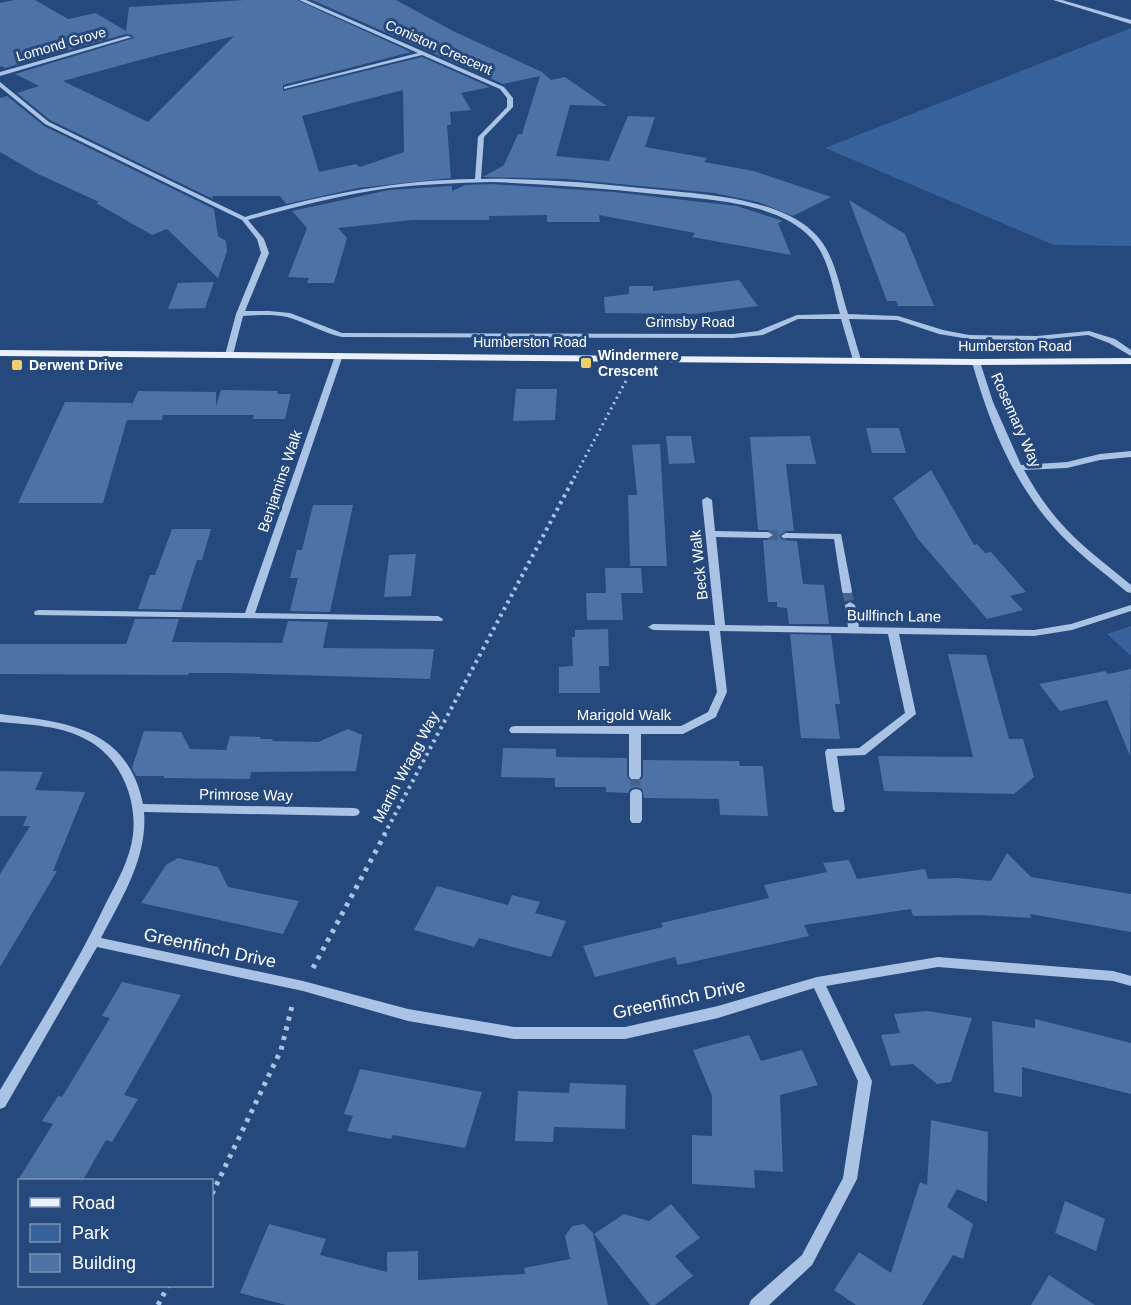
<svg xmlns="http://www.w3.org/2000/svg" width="1131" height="1305" viewBox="0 0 1131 1305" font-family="Arial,sans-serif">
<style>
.green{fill:#38629b}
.building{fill:#4d72a6;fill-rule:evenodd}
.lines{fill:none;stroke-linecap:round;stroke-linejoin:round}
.minor-tunnel{stroke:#466390;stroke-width:10;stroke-dasharray:10 5;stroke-linecap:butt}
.path-far2{stroke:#aac3e5;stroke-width:3;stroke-dasharray:2 4;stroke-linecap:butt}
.path-far1{stroke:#aac3e5;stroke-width:4;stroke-dasharray:3 4.5;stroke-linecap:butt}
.path{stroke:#aac3e5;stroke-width:5;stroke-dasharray:4 6;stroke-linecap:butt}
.minor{fill:#aac3e5;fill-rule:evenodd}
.major{fill:#eaf1fd;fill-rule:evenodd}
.poi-dot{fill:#efce6e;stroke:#25487d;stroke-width:2}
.labels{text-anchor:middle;stroke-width:6;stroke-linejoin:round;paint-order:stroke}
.far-street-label{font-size:14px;fill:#fff;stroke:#25487d}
.far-poi-label{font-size:14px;font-weight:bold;fill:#fff;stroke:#25487d;text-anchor:start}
.street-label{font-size:15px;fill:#fff;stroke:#25487d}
.near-street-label{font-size:18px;fill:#fff;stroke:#25487d}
</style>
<rect width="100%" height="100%" fill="#25487d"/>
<g class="green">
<polygon points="1131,28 1131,246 1054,245 825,148"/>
<polygon points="1131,626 1131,656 1107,634"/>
</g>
<g class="building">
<path d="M14,0H35L68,19L96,13L126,31L129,7L245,0H297L411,52L283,85V91L422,57L490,87L461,93L471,110L450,112L451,125H447L451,178L358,188L286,204L280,196H212L213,199L50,120L17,93L39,86L15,74L134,38L132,35L126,34L5,68L0,66V3ZM234,36L148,122L63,81L151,57ZM403,90L404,152L360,167L356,164L319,172L302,116Z"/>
<polygon points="312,0 396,0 453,31 542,72 551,80 565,77 607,106 570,105 556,156 609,161 628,116 655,117 645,147 707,158 704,162 754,171 831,197 793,216 758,202 714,193 566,179 483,177 504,165 518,134 522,134 540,76 503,84"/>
<polygon points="7,96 44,126 214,209 218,236 226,241 227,251 218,278 167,229 152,235 96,203 99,202 36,173 0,152 0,98"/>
<polygon points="491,184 614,192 737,206 783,221 778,223 791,255 692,237 695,233 599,215 600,222 547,222 547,215 489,216 489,220 412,220 338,228 347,238 334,283 307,283 309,278 288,277 307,228 292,211 389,190 452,186 452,191 465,185"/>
<polygon points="849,200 905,234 934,306 898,306 896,301 887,301"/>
<polygon points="739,280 758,306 695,314 605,313 604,297 629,294 629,286 653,286 653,291"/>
<polygon points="214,282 205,308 168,309 178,283"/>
<polygon points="516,389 557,389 555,420 513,421"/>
<polygon points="221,390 278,391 277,394 291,394 285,419 253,419 254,415 163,415 162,420 127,420 103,503 18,503 65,402 132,403 130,409 138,391 216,392 216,406"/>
<polygon points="866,428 899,428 906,453 872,453"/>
<polygon points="666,436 691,436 695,463 669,464"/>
<polygon points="810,436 816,464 786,464 794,531 785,531 779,536 783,540 797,541 803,584 824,585 829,624 789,624 787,608 777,607 777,602 768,602 763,540 769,540 775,534 768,530 758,530 750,437"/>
<polygon points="660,444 667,566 630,566 628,495 637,495 632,445"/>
<polygon points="931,470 974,545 977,544 985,553 991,552 1026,592 1010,596 1023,610 987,619 918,539 893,498"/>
<polygon points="313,505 353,505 330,612 290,611 298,578 290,578 297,550 302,550"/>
<polygon points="172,529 211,529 202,560 197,560 181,610 138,609 150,575 155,575"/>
<polygon points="416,554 411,596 384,597 389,555"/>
<polygon points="605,568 641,568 643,593 620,593 621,593 623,620 587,620 586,593 606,593"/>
<polygon points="135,619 179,619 172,642 282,643 288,621 328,622 323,648 434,649 430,679 232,673 189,673 188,675 0,674 0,644 126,644"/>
<polygon points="608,629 609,666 599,666 600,693 559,693 559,667 573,666 572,637 575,637 575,630"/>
<polygon points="790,634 831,635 840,704 835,704 840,739 801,738"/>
<polygon points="948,654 986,655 1009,739 1023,739 1034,777 1014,794 884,791 878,756 973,757"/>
<polygon points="1131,669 1130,756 1107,700 1060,711 1039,684 1105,671 1108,674"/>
<polygon points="348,729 362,735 356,771 251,772 250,779 164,778 164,776 136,776 132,768 144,731 181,732 190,749 226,750 230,736 261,737 260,739 273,739 272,741 318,742"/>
<polygon points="503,748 556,749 556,757 627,758 627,776 631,781 639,781 643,777 643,760 739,761 740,766 763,766 768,816 720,815 719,799 644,798 642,789 637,787 631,788 628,793 606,792 606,787 555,787 555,778 501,777"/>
<polygon points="0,771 43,772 35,790 85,792 53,871 57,871 0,967 0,874 30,826 23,826 27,816 0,816"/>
<polygon points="1007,853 1031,877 1131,894 1131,932 1030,914 1031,918 980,915 913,916 911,909 804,925 809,936 678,965 675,957 595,977 583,946 663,927 661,923 769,898 764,885 827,872 823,863 849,860 857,879 925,869 928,879 957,878 991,881"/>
<polygon points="178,858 218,867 228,887 299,901 283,934 141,903 166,865"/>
<polygon points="437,886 508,905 512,895 540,902 535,913 566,921 551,957 479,938 474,947 414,930"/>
<polygon points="122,982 181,995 124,1095 138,1099 112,1142 106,1140 83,1180 18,1180 53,1124 42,1121 58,1096 62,1097 110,1018 102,1016"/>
<polygon points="927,1011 972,1018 951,1082 937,1084 913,1064 891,1066 881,1035 900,1033 894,1014"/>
<polygon points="1035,1019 1131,1043 1131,1094 1022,1067 1022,1097 994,1092 992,1021 1035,1028"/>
<polygon points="749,1035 761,1061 802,1050 818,1085 780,1095 783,1172 754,1170 755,1188 692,1184 692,1135 712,1136 712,1096 693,1050"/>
<polygon points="360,1069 482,1092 465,1148 393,1135 391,1139 347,1131 353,1116 344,1114"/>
<polygon points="570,1083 626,1085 625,1129 554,1127 553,1142 515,1141 518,1091 569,1093"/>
<polygon points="931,1120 988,1132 987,1202 957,1189 947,1207 973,1224 963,1259 953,1255 922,1305 856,1305 834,1290 859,1252 891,1273 920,1182 927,1185"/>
<polygon points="1065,1201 1105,1219 1096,1251 1055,1233"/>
<polygon points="671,1204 700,1238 675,1256 693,1276 655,1305 650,1305 594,1234 624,1214 649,1221"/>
<polygon points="269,1224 326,1239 320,1255 387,1272 387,1252 418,1251 418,1280 525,1274 524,1268 570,1259 565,1236 572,1226 584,1224 593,1233 608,1305 286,1305 240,1293"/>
<polygon points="1049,1275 1095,1305 1031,1305"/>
</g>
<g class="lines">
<g class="minor-tunnel">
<polyline points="768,535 786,536"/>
<polyline points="847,591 850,605"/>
<polyline points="635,776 636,793"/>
</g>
<polyline class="path-far2" points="574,478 627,379"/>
<polyline class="path-far1" points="384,835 575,476"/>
<g class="path">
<polyline points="313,968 385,834"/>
<polyline points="212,1194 281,1050 292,1006"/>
<polyline points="158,1305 168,1286"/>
</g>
<g class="minor">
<path d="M299,0H306L504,87L513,98V107L484,137L481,179C538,178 594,183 651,189C699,194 775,197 812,231C835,251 839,286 848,314L898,316L943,330L969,335L1037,336L1089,331L1115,339L1131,350V356L1109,343L1088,335L1037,340L969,339L939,334L897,320L849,319L861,360L857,362L853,360L841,319H798L763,335L733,338L342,337C323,333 306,322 287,317C273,314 258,315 243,316L233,355L232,357H226L225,355L236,314L261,253L257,239L242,220L45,124L0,87V82L49,122L245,217C320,195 396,180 475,179L478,137L507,107V98L500,89L422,55L284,89V87L418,53ZM491,182C546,184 601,188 655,194C701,199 778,201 811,238C829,257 833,289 840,314L797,315L758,331L733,334L342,333L290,313L269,311H245L269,253L264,239L248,220C295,207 341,195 389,188C423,184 457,183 491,182Z"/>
<polygon points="1053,0 1062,0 1131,20 1131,24"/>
<polygon points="127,36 132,37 0,76 0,72"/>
<polygon points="336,353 342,353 343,355 255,613 438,616 443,619 442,621 35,615 34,613 35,611 39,610 245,613"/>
<path d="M973,360H979L980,362L993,402L1021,465L1067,462L1100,454L1131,451V457L1100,460L1067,468L1024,470C1034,488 1045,505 1058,520C1079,545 1106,564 1131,585V593L1127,592C1102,571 1074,551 1052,525C1012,480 988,420 972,362Z"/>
<polygon points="707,497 712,500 715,531 768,532 773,535 768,538 716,537 725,625 848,627 845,605 850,602 855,605 859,627 1034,630 1071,624 1131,605 1131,611 1072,630 1034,636 899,634 916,714 865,755 837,756 845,809 843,812 835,812 833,809 825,752 827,749 859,748 905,713 888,634 720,631 727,692 717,714 716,717 683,734 641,734 641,776 639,779 631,779 629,776 629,734 511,733 509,730 511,727 515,726 681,726 708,712 717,692 709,631 653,630 648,627 653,624 715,625 702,500"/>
<polygon points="786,533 841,534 852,591 851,593 843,593 842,591 834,539 783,538 781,536"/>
<path d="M0,714C66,722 127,727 143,804L354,808L358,809L360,812L358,815L354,816L144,812C148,857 121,900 101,938L303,981L408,1009L514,1027H625L718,1006L817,977L938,957L1113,971L1131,976V986L1113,981L938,967L826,986L872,1081L857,1179L812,1265L769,1305H749L751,1300L802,1255L843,1178L858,1081L814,988L718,1018L625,1039H514L408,1021L303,991L97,947L5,1107L0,1109V1090C37,1028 75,968 106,903C117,882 130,859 133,835C137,799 121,759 89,741C62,725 30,725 0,722Z"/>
<polygon points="636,789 640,790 642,793 642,820 640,823 632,823 630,820 630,793 632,790"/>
</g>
<polygon class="major" points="0,350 976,359 1131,358 1131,364 976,365 0,356"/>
</g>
<g class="poi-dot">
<rect x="580" y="357" width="12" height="12" rx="3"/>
<rect x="11" y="359" width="12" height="12" rx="3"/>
</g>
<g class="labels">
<g class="far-street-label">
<text transform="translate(61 44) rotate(-16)" y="5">Lomond Grove</text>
<text transform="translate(439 47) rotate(24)" y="5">Coniston Crescent</text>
<text x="690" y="327">Grimsby Road</text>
<text x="530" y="347">Humberston Road</text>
<text x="1015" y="351">Humberston Road</text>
</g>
<g class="far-poi-label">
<text x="598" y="360">Windermere<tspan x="598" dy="16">Crescent</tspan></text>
<text x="29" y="370">Derwent Drive</text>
</g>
<g class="street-label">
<text transform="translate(1016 420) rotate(66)" y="5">Rosemary Way</text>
<text transform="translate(280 481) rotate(-71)" y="5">Benjamins Walk</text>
<text transform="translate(699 565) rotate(-96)" y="5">Beck Walk</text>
<text transform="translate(894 616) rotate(1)" y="5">Bullfinch Lane</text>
<text x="624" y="720">Marigold Walk</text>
<text transform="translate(406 767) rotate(-62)" y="5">Martin Wragg Way</text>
<text transform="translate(246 795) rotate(1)" y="5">Primrose Way</text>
</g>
<g class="near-street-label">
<text transform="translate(210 948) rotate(12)" y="6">Greenfinch Drive</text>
<text transform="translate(679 999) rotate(-12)" y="6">Greenfinch Drive</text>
</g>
</g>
<rect x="18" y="1179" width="195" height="108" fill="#25487d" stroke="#7c91b1" stroke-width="1.5"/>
<rect x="30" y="1198" width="30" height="9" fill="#eaf1fd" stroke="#7c91b1" stroke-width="1.5"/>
<text x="72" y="1209" font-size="18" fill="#ffffff">Road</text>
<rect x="30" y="1224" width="30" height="18" fill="#38629b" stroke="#7c91b1" stroke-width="1.5"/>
<text x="72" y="1239" font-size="18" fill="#ffffff">Park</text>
<rect x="30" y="1254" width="30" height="18" fill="#4d72a6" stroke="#7c91b1" stroke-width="1.5"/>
<text x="72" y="1269" font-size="18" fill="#ffffff">Building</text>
</svg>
